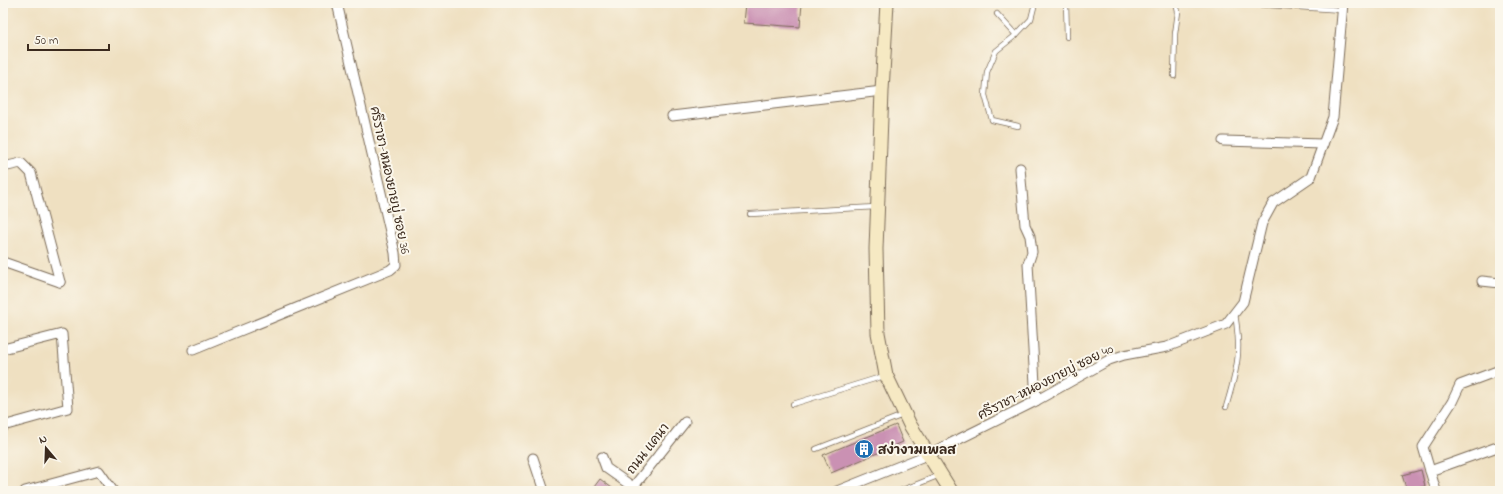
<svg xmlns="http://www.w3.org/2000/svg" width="1503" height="494" viewBox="0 0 1503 494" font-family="'Indie Flower','Playpen Sans Thai',sans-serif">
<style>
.building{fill:#ca91b3}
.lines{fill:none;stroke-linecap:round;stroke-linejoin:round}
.lane-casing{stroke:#7a6a57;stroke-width:6}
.street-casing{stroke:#7a6a57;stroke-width:11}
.secondary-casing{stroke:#7a6a57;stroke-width:15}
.lane{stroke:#fff;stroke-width:4.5}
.street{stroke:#fff;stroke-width:9}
.secondary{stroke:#f6e9c3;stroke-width:13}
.labels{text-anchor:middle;stroke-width:4;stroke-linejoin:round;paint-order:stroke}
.street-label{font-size:13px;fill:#3b2a1e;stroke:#fbf7ec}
.poi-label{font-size:13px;font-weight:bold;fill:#3b2a1e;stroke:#fbf7ec;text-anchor:start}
</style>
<rect width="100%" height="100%" fill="#fbf7ec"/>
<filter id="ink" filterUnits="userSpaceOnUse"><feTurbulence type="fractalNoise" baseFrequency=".025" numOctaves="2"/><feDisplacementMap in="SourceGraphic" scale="8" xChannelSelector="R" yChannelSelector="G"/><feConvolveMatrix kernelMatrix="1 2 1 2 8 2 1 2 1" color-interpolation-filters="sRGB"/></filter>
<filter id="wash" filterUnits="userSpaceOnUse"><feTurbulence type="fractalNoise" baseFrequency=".012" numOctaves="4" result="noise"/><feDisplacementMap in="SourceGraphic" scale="16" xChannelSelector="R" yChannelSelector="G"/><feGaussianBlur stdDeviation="0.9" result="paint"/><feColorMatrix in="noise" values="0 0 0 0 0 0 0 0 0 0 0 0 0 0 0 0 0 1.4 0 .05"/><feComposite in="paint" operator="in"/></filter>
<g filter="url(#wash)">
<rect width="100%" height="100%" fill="#efe0c1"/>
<g id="blocks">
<g class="building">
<polygon points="746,3 802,3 800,27 744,23"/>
<polygon points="896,425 903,442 831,473 823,455"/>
<polygon points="1421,470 1425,486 1407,491 1402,475"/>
<polygon points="600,479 616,491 591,491"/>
</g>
</g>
</g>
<g filter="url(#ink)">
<use href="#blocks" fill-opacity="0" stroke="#7a6a57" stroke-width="1"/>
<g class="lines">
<g class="lane-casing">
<g id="lane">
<polyline points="1066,3 1067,37"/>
<polyline points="1239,3 1342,10"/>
<polyline points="997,14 1016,35"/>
<polyline points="1174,76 1175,34 1178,12 1176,3"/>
<polyline points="1018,126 992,120 985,95 987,72 996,51 1016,35 1031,19 1035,3"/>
<polyline points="750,214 876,207"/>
<polyline points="793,404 884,376"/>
<path d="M1226,407C1231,390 1237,371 1238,353C1239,339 1237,326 1235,313"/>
<polyline points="816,449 903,415"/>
<polyline points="900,491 940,475"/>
</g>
</g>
<g class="street-casing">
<g id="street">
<polyline points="672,116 882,91"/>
<polyline points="1223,141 1323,144"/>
<polyline points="3,167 21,163 31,173 60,282"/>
<polyline points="1020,168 1025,225 1030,236 1032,252 1028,264 1036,401"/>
<polyline points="3,262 60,282"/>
<polyline points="1482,281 1500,283"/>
<polyline points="3,349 62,334 68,408 3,426"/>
<polyline points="193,350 390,270 396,265 395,253 337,3"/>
<polyline points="602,457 606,468 633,487"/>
<polyline points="533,458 544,491"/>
<polyline points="1430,471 1500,446"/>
<polyline points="25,491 99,471 113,491"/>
<polyline points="630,491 685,422"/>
<polyline points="837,491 927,455 1032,403 1109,360 1124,355 1167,347 1226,324 1243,302 1262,223 1273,203 1311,177 1333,117 1343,3"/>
<polyline points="1436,491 1423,447 1452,402 1460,385 1500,370"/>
</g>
</g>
<g class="secondary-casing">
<polyline id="secondary" points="887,3 882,91 876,249 878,333 886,375 910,425 951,491"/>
</g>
<use href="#lane" class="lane"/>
<use href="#street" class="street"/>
<use href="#secondary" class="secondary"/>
</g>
</g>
<defs>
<g id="building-disc" transform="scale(1)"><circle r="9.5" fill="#1f6fb2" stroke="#fbf7ec"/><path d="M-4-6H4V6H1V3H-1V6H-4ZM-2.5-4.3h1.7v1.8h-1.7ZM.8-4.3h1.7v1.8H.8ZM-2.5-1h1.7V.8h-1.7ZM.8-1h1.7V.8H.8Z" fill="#fff"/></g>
</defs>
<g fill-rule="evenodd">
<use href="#building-disc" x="864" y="449"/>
</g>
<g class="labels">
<g class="street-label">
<text transform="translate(391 180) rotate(78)" y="5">ศรีราชา-หนองยายบู่ ซอย 36</text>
<text transform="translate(1045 381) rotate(-27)" y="5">ศรีราชา-หนองยายบู่ ซอย 40</text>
<text transform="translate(647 448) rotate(-52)" y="5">ถนน แคนา</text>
</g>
<g class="poi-label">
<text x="878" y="454">สง่างามเพลส</text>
</g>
</g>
<rect width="1503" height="494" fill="none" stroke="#fbf7ec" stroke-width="16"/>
<g transform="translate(46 448) rotate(341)" stroke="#fbf7ec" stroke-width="3" paint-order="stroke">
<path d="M0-3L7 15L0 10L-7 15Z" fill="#3b2a1e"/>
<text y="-6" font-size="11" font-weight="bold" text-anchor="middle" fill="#3b2a1e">N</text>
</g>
<path d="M28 44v6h81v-6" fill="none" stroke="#3b2a1e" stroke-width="2"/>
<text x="34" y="44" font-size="12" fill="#3b2a1e" stroke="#fbf7ec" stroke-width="3" paint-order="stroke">50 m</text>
</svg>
